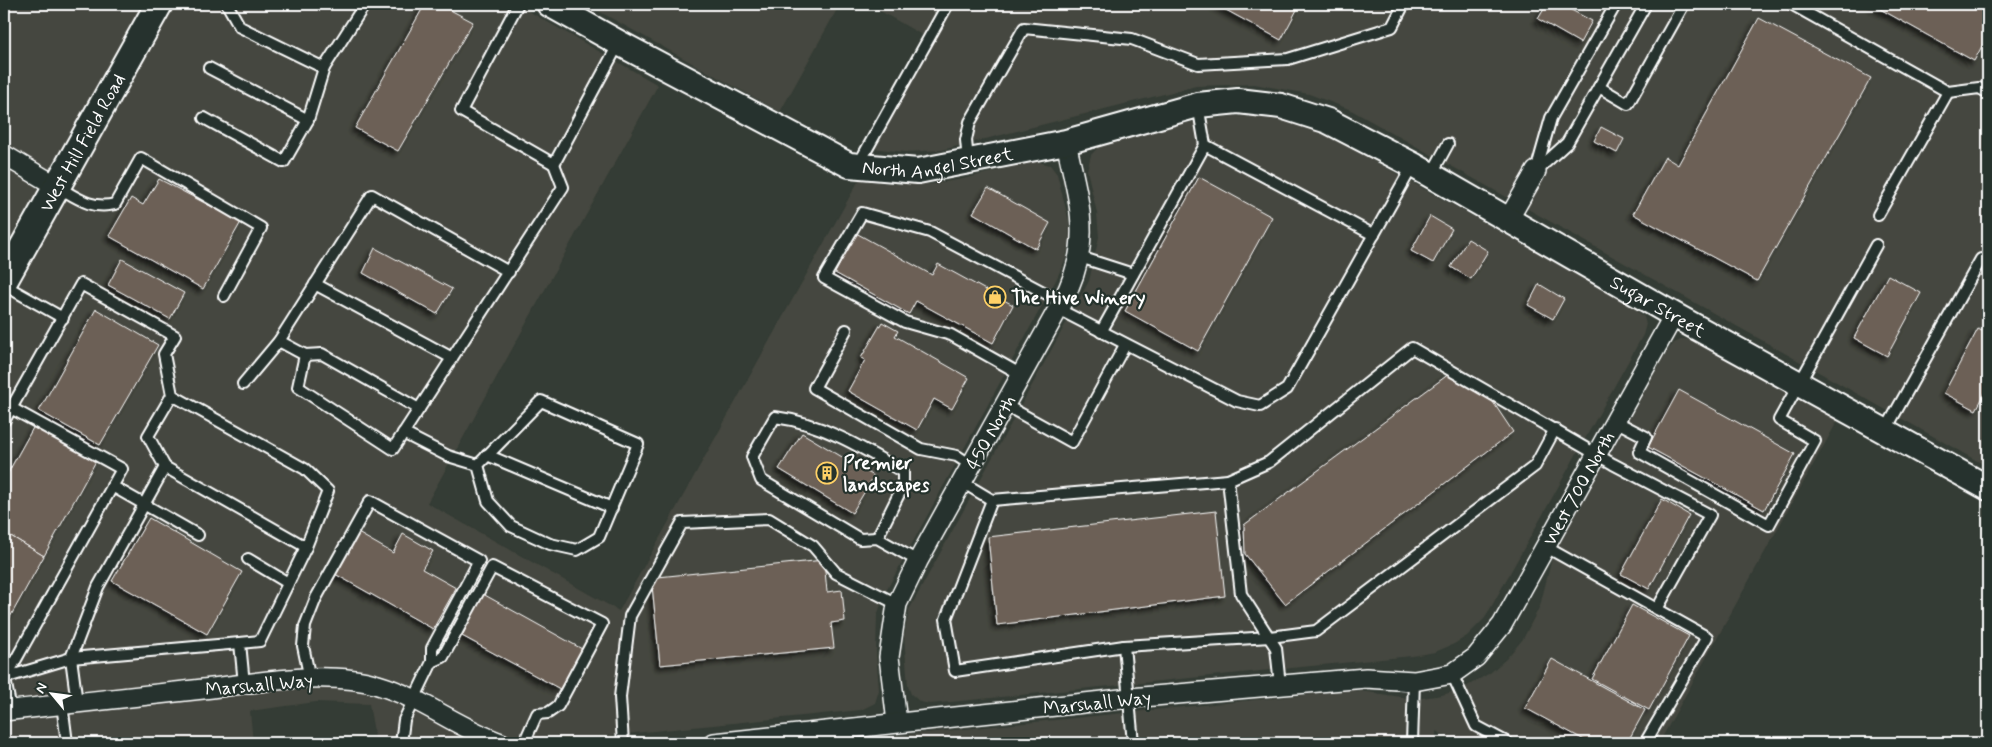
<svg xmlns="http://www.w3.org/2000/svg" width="1992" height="747" viewBox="0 0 1992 747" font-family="Mynerve,sans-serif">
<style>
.built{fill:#45473f}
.building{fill:#6c6156;stroke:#fff;filter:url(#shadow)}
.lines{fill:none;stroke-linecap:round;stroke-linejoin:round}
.service-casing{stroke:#fff;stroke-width:14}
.minor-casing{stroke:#fff;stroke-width:22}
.tertiary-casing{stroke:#fff;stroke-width:28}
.secondary-casing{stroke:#fff;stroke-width:30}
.service{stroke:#26332d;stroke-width:10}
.minor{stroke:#26332d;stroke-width:19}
.tertiary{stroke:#26332d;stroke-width:24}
.secondary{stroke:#26332d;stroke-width:26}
.labels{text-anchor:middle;stroke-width:4.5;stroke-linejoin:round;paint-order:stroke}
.street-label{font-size:19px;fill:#fff;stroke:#26332d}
.poi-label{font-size:19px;font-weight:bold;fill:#fff;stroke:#26332d;text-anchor:start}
</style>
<defs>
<filter id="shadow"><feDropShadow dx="-4" dy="4" stdDeviation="2.5" flood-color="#0009"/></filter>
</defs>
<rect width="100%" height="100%" fill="#343c35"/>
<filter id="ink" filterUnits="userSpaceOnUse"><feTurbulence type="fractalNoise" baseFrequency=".02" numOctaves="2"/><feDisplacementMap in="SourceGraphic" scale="10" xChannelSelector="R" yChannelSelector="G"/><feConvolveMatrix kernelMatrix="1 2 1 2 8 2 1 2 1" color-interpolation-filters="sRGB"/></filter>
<g filter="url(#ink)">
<g class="built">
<polygon points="4,4 516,4 658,85 427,503 619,611 859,180 898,184 932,184 963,179 1035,161 1050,165 1057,174 1069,221 1070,239 1066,258 1056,280 885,593 877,616 876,652 879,690 875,703 861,710 575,739 546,737 543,743 376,743 369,704 316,702 250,711 253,743 4,743"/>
<polygon points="586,4 840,4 780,112"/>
<polygon points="868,4 1988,4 1988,467 1403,139 1349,109 1309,94 1254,84 1196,86 942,150 905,152 863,147 924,36"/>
<polygon points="1233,116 1257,117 1290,122 1331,137 1630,304 1644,317 1646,324 1643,335 1485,618 1467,636 1454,644 1435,652 1412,656 930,704 920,702 911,694 908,686 904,636 909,610 1089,281 1099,237 1097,213 1087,170 1091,155 1102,143 1185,123"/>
<polygon points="1683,339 1697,341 1838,420 1659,743 1457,743 1436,731 1436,743 824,743 1354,690 1415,699 1442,695 1462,689 1490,673 1506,659 1523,639 1540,606 1552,558 1667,351 1674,343"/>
</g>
<g class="building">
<polygon points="425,4 439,4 473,22 398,151 355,128"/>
<polygon points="1215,4 1300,4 1281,40"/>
<polygon points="1547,4 1560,4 1592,21 1580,43 1538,19"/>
<polygon points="1871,4 1988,4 1988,35 1974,61"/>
<polygon points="1759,18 1871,78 1757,281 1633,214 1665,157 1678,165"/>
<polygon points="1601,127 1624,139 1617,153 1594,141"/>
<polygon points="1199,177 1272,217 1198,351 1125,311"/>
<polygon points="159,179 241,222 203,289 109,236 131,198 143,205"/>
<polygon points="988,188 1050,223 1036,249 973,213"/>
<polygon points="1430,216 1452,229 1433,263 1411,251"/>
<polygon points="856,233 932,275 938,264 1013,305 993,343 916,301 909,314 835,273"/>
<polygon points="1468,239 1488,251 1471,279 1451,267"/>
<polygon points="375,248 452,289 437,314 363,273"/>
<polygon points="122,259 184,293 170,319 108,285"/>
<polygon points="1888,275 1921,293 1887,356 1854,338"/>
<polygon points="1539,284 1564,299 1553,319 1528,305"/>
<polygon points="96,309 158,345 100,445 39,411"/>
<polygon points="882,322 898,331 895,336 969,378 952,409 934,399 917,430 848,391 865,360 861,358"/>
<polygon points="1978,329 1988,334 1988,388 1976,410 1944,393"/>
<polygon points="1449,374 1485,390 1513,432 1285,604 1245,554 1244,525"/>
<polygon points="1679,390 1795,454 1764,510 1648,447"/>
<polygon points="34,426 96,461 44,556 4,532 4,480"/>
<polygon points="802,433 874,476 852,513 779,469"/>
<polygon points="1662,499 1689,515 1649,589 1621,574"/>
<polygon points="1216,511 1225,596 997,625 988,537"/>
<polygon points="149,518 242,572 207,634 112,581"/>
<polygon points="4,532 44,556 4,628"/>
<polygon points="358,533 393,553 403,534 433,551 422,569 456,588 433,629 335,574"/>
<polygon points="824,560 827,592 842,590 845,621 831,623 834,648 660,665 652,585 658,577"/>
<polygon points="483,594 582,649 560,689 462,636"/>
<polygon points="1632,605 1689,636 1649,710 1592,679"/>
<polygon points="1552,659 1645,710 1627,743 1590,743 1525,708"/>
</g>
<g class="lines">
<g class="service-casing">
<g id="service">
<polyline points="227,4 240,27 324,68"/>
<polyline points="518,4 461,111 554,164 619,43"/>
<polyline points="1791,4 1948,92 1979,88 1988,93"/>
<polyline points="209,68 308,120"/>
<polyline points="1599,87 1628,104 1684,4"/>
<polyline points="204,118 284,162 308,120 324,68 365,4"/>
<polyline points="1205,145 1374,235"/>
<polyline points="968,161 966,140 970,122 1024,28 1132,39 1198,64 1288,59 1392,27 1404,4"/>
<polyline points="858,165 948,4"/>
<polyline points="1536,171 1567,143 1646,4"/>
<polyline points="1536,171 1551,118 1616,4"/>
<polyline points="1431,175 1448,144"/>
<path d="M58,187C77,198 92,210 115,204L141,158L261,228L224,296"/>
<polyline points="1878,215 1948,92"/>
<polyline points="1080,257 1133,274"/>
<polyline points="315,284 452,358"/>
<polyline points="4,285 63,318"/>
<polyline points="1058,309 1237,401 1260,406 1287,389 1413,165"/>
<polyline points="846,330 814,388 921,449 957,456 971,465"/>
<polyline points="1101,332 1205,145 1198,105"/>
<polyline points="279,341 305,355 298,387 393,449 563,187 554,164"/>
<polyline points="305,355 322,354 419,409"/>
<polyline points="1022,375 951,335 905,322 824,278 862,213 930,232 1062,302"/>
<polyline points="243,384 279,341 372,195 509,272"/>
<polyline points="172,395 305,469 328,491 306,547 260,641 240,643 244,684"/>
<polyline points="1005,405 1072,442 1125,345"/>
<polyline points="11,408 122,469 5,679 11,710"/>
<polyline points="4,421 81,284 175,336 164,354 172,395 148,436 165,467 98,587 71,658 77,703"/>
<polyline points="1615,421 1646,437 1639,452 1769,525 1815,441 1779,420 1876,245"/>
<polyline points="1885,431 1981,259"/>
<polyline points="403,433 448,456 478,465 541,401 638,444 599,537 577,550 550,544 511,526 488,501 478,465"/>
<polyline points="487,455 612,508"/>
<polyline points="165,467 306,547"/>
<polyline points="1228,480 1241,594 1276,648 1280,685"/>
<polyline points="962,482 992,500 1228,480 1269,462 1412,348 1613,464 1710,515 1657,609"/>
<polyline points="112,486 198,535"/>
<polyline points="992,500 946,619 955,671 1124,646 1270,637 1316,631 1535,466 1555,429"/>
<path d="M877,538L903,486V472C863,448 822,423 775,417L752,457L761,480L860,539L877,538L918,561"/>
<polyline points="1546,547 1707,637 1645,743"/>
<polyline points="248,559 288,583"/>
<polyline points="1124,646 1133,743"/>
<polyline points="432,662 443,657 492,567 602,624 558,706 548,713 537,714 524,743"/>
<polyline points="1452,674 1476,726 1508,743"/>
<polyline points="4,678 71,658 240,643"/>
<polyline points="310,679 303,646 305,626 316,598 370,501 479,561 432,648 432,662 404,720 401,743"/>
<polyline points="62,704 67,743"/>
<polyline points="623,743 620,697 630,616 682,523 769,519 813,546 836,573 897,604"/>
<polyline points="1412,743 1414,681"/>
</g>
</g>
<g class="minor-casing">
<g id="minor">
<polyline points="4,155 58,187"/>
<polyline points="1508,220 1536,171"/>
<path d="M4,711C73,703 142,696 212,688C260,682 331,670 378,685C422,698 458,728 501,743"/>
<path d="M897,722L889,657L897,604L918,561L1062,302C1094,242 1079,204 1066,142"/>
<polyline points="714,743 1130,698 1366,678 1414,681 1452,674 1476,657 1502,625 1674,315"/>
</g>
</g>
<g class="tertiary-casing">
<g id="tertiary">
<path id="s1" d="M549,4L619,43L849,165L918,171L1066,142L1198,105L1238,101L1281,106L1328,121L1413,165L1674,315L1988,488"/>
</g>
</g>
<g class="secondary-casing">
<g id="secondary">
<path id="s2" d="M4,281L159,4"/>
</g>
</g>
<use href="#service" class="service"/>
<use href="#minor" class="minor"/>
<use href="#tertiary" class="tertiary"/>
<use href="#secondary" class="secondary"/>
</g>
</g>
<defs>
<g id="shop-ring" transform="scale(1.125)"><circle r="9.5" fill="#26332d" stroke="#ffd166" stroke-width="1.5"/><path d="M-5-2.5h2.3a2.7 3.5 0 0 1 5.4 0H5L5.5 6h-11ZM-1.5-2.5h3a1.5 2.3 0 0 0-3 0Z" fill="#ffd166"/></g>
<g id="building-ring" transform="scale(1.125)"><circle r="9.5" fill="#26332d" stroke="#ffd166" stroke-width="1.5"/><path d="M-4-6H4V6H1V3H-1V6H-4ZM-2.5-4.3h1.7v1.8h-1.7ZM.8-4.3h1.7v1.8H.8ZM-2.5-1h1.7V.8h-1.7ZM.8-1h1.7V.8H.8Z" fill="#ffd166"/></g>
</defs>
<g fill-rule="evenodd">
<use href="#shop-ring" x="995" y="297"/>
<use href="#building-ring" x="827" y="473"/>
</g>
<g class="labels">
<g class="street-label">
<text dy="7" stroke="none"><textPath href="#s2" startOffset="159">West Hill Field Road</textPath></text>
<text dy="7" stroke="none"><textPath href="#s1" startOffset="430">North Angel Street</textPath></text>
<text dy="7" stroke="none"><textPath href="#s1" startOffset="1209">Sugar Street</textPath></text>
<text transform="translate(990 432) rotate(-61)" y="7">450 North</text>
<text transform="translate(1578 488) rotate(-61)" y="7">West 700 North</text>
<text transform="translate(259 684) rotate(-5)" y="7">Marshall Way</text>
<text transform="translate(1097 702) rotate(-6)" y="7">Marshall Way</text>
</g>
<g class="poi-label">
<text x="1011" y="304">The Hive Winery</text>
<text x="843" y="469">Premier<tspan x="843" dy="22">landscapes</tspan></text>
</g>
</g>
<rect width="1992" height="747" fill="none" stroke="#26332d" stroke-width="20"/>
<rect x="10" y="10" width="1972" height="727" fill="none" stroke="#fff" stroke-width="2" filter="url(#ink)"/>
<g transform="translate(52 694) rotate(299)" stroke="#26332d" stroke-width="4" paint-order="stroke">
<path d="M0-4L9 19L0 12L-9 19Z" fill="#ffffff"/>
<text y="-8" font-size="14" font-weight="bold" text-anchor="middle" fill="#ffffff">N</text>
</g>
</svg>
